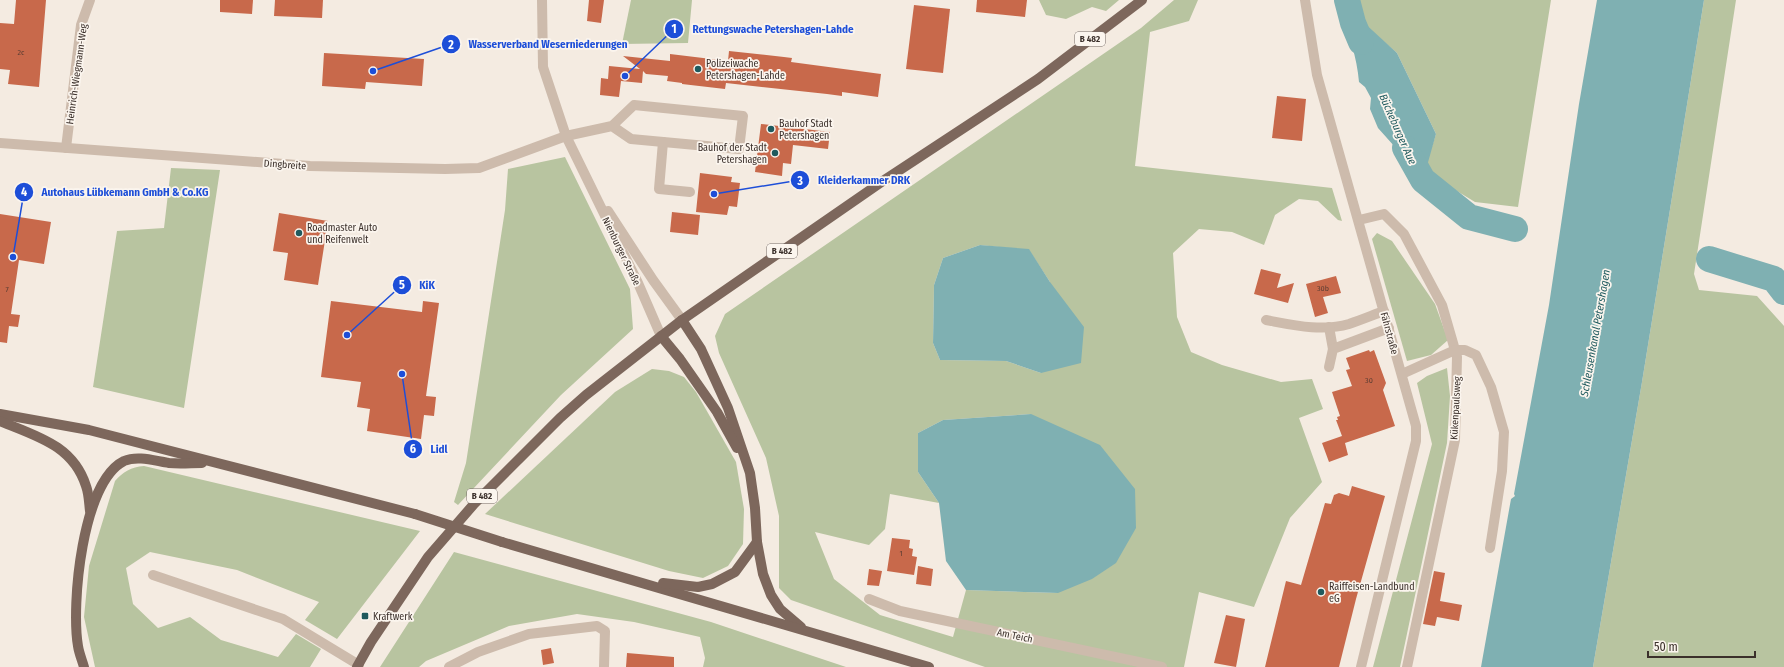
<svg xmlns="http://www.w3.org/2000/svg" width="1784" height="667" viewBox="0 0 1784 667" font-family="'Fira Sans Condensed',sans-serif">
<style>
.green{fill:#b8c4a0;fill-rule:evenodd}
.water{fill:#7fb0b2}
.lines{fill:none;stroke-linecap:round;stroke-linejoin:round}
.river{stroke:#7fb0b2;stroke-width:26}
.building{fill:#c8694b}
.minor{stroke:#cdbbac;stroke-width:10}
.major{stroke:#7d675c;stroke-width:10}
.major-bridge{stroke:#7d675c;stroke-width:10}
.poi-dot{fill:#1f5a5e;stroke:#fbf5ee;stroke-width:1.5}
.labels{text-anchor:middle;stroke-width:3.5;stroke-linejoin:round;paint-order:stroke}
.number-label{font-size:8px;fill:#5e3e33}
.shield{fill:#fbf5ee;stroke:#756b66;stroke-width:1}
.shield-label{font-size:9px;font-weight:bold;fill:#3b302b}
.poi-label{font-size:10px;fill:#3b302b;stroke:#fbf5ee;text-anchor:start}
.street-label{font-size:10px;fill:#3b302b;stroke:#fbf5ee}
.water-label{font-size:11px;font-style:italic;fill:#1f5a5e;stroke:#fbf5ee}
.leader{fill:none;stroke:#1d4ed8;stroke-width:1.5}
.callout-dot{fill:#1d4ed8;stroke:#fbf5ee;stroke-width:1.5}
.mark-label{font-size:12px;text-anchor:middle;font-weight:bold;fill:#fff}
.callout-label{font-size:11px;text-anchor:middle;font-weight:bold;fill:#1d4ed8;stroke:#fbf5ee;stroke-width:3.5;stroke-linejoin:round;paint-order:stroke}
</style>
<rect width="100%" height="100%" fill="#f4ebe1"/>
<g class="green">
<polygon points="631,0 692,0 688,43 622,44"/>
<polygon points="1039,0 1119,0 1106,11 1092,7 1066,19 1046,15"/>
<path d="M1174,0H1198L1189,21L1150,32L1135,166L1332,188L1342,221L1338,220L1318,201L1299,199L1275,215L1264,245L1232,232L1199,229L1173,253L1177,317L1191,352L1222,365L1281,382L1312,379L1323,409L1299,418L1322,482L1290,518L1254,607L1199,592L1184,667H985L791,600L779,588V516L766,458L719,353L715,336L725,314L1141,28ZM980,245L1029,250L1050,282L1041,373L1006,361L940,360L933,343L934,285L943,258ZM1031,414L1058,593L966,590L953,637L880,615L834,579L815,532L869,545L885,529L890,494L939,503L918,472V433L943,420Z"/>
<polygon points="1354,0 1551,0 1518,207 1475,202 1424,171 1436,134 1397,53 1360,21"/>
<polygon points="1704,0 1736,0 1694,274 1699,290 1757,296 1784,326 1784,667 1593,667 1642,382"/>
<polygon points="565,157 630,289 633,329 561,395 458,505 454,502 466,463 505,210 508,169"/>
<polygon points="171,168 220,170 184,408 93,387 117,231 164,228"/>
<polygon points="1377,233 1392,241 1435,304 1448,340 1431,355 1407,361 1372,239"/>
<polygon points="1447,368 1450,396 1447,443 1400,667 1373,667 1432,444 1417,383 1427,376"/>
<polygon points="652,369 669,371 684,377 696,392 736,462 744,509 743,544 728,566 703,578 669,571 485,514 615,392"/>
<path d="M144,466L420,531L337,639L305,620L319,602L237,570L150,552L126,568L133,604L158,628L190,617L221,640L278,657L296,634L321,649L310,667H95L84,617L89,566L115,481C123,472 131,467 144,466Z"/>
<polygon points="454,552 711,622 846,667 703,667 705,658 700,637 634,622 577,614 509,626 426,661 419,667 380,667"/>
</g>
<g class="water">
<polygon points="1597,0 1704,0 1642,382 1593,667 1481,667 1511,499 1515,496 1514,494 1549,305 1579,104"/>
<path d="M1348,8L1397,53L1436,134L1423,180L1412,173L1395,147L1378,128L1370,109L1371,98L1365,87L1359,82C1357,57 1349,35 1341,11Z"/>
<polygon points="980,245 1029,249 1050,282 1084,327 1081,363 1041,373 1006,361 940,360 933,343 934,285 943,258"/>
<polygon points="1031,414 1100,445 1135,489 1136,528 1116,563 1092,579 1058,593 966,590 946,561 939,503 918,472 918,433 943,420"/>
</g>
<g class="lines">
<g class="river">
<polyline points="1347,0 1353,23 1361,42"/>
<polyline points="1405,148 1423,180 1469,217 1515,229"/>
<polyline points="1709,259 1774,279 1784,292"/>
</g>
</g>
<g class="building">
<polygon points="16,0 46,0 39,87 8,84 10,70 0,69 0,23 14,24"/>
<polygon points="220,0 253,0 252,14 220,12"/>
<polygon points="275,0 323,0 322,18 274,16"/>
<polygon points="589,0 604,0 601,23 587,21"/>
<polygon points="977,0 1027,0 1025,17 976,12"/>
<polygon points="914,5 950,9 943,73 906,69"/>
<polygon points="729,51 784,57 792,58 791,62 881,74 878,97 842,92 842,96 827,94 726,83 725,89 682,84 682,83 667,81 668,76 646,74 643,71 642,83 621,81 619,97 600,95 601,78 608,79 609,66 640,69 623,56 670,61 670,54 728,61"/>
<polygon points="324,53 424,59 422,86 366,82 365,89 322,86"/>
<polygon points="1277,96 1306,99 1302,141 1272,138"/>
<polygon points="761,124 830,132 828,149 793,145 791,164 783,163 782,176 755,172"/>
<polygon points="700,173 732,177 731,182 740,183 737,207 729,206 727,215 696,212"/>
<polygon points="672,212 700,215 698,235 670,232"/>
<polygon points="279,213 328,221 318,285 284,280 288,253 273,251"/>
<polygon points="0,214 51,222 44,264 19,260 11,314 20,315 18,327 9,326 7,343 0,342"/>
<polygon points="1261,269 1281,274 1277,288 1294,283 1288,303 1254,294"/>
<polygon points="1336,276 1341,293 1323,297 1328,313 1315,317 1306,284"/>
<polygon points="331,301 422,312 423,301 439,303 426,396 436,397 434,416 424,415 421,439 367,431 370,409 357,407 361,382 321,377"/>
<polygon points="1369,350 1370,352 1374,350 1386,383 1383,390 1395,426 1345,443 1348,455 1329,462 1322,443 1342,436 1336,420 1338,420 1337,417 1340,416 1332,392 1352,386 1346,370 1350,369 1346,358"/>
<polygon points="1352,486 1385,496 1356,599 1339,667 1265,667 1286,581 1301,585 1325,503 1331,504 1334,495 1339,493 1349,496"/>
<polygon points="892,538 910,540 909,548 913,549 912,556 917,557 914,575 887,571"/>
<polygon points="918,566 933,569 931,586 916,584"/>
<polygon points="869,569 882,571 879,586 867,585"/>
<polygon points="1434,571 1445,573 1440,601 1462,605 1459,621 1437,617 1435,626 1423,624"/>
<polygon points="1226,615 1245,619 1236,667 1214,663"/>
<polygon points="551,648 554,663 543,665 541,650"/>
<polygon points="627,653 674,657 674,667 626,667"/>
</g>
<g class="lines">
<g class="minor">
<polyline points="542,0 543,67 566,136 638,283 661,336"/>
<polyline points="1305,0 1317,75 1416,426 1416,441 1361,667"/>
<polyline points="663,142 659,189 690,192"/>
<polyline points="0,143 310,166 445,169 479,168 566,136 612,126 631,139 739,149 743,116 634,105 612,126"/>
<polyline points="66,148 81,25 90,0"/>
<polyline points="608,211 653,280 682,320"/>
<polyline points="1359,220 1384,214 1404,234 1442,305 1457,357 1455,440 1407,667"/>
<path d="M1266,320C1293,325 1322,332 1349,324C1361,320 1373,315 1384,311"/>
<polyline points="1329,327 1333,349"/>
<polyline points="1329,367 1333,349 1389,328"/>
<polyline points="1402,374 1455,350 1465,350 1476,355 1491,387 1504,432 1502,471 1490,548"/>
<polyline points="153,575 283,619 359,665"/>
<polyline points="869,599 900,611 1162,667"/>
<polyline points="449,667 478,652 529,634 597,626 605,631 604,667"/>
</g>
<g class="major">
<polyline points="682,320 701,349 728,408 750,473 755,508 757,542 763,574 771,595 780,609 801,627"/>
<polyline points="661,336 680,359 717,412 737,448"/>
<polyline points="0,414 89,430 415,514"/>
<path d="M0,421C36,436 73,445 86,486C89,494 89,503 90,511"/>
<polyline points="502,542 929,667"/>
<polyline points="663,583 698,587 712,584 735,572 757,542"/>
<path d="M84,667C82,660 79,653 78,646C71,605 82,482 124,461C138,455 155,461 169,463C180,464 191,463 202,463"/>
<polyline points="357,667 371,642 428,557 474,504 560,418 586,395 682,320 883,181 1038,79 1142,0"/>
</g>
<polyline class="major-bridge" points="415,514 502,542"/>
</g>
<g class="poi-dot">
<circle cx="698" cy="69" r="4"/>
<circle cx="771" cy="129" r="4"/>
<circle cx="775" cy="153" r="4"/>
<circle cx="299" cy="233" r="4"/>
<circle cx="1321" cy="592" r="4"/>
<rect x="361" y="612" width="8" height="8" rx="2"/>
</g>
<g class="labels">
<g class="number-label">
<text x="21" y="55">2c</text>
<text x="1323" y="291">30b</text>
<text x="7" y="292">7</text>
<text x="1369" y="383">30</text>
<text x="901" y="556">1</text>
</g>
<g class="shield">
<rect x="1075" y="32" width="30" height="14" rx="3"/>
<rect x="767" y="244" width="30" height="14" rx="3"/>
<rect x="467" y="489" width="30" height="14" rx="3"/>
</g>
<g class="shield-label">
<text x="1090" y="42">B 482</text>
<text x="782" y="254">B 482</text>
<text x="482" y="499">B 482</text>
</g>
<g class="poi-label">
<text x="706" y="67">Polizeiwache<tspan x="706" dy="12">Petershagen-Lahde</tspan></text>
<text x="779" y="127">Bauhof Stadt<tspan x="779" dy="12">Petershagen</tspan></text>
<text x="767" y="151" text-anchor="end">Bauhof der Stadt<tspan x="767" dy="12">Petershagen</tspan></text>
<text x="307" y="231">Roadmaster Auto<tspan x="307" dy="12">und Reifenwelt</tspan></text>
<text x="1329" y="590">Raiffeisen-Landbund<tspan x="1329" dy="12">eG</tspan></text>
<text x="373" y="620">Kraftwerk</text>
</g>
<g class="street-label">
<text transform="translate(76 74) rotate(-82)" y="4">Heinrich-Wiegmann-Weg</text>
<text transform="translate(285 164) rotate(4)" y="4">Dingbreite</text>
<text transform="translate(622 251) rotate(64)" y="4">Nienburger Straße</text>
<text transform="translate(1390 333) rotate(75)" y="4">Fährstraße</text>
<text transform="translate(1455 408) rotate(-87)" y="4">Kükenpaulsweg</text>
<text transform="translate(1015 635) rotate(12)" y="4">Am Teich</text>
</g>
<g class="water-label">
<text transform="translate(1398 129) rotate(66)" y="4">Bückeburger Aue</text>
<text transform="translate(1595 333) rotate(-80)" y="4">Schleusenkanal Petershagen</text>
</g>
</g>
<path class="leader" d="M625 76L674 29M373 71L451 44M714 194L800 180M13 257L24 192M347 335L402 285M402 374L413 449"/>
<g class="callout-dot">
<circle cx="625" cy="76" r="4"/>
<circle cx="373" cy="71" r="4"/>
<circle cx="714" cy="194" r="4"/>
<circle cx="13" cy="257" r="4"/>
<circle cx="347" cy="335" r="4"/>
<circle cx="402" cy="374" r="4"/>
<circle cx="674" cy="29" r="10"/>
<circle cx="451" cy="44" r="10"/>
<circle cx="800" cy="180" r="10"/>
<circle cx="24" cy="192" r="10"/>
<circle cx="402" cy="285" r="10"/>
<circle cx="413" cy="449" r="10"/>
</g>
<g class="mark-label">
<text x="674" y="33">1</text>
<text x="451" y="49">2</text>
<text x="800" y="185">3</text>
<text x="24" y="196">4</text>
<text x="402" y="289">5</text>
<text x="413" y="453">6</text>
</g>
<g class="callout-label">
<text x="773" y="33">Rettungswache Petershagen-Lahde</text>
<text x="548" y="48">Wasserverband Weserniederungen</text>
<text x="864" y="184">Kleiderkammer DRK</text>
<text x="125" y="196">Autohaus Lübkemann GmbH &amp; Co.KG</text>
<text x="427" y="289">KiK</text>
<text x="439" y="453">Lidl</text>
</g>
<path d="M1648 651v6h107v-6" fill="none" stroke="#3b302b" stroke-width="2"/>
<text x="1654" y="651" font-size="12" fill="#3b302b" stroke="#fbf5ee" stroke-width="3" paint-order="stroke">50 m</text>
</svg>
